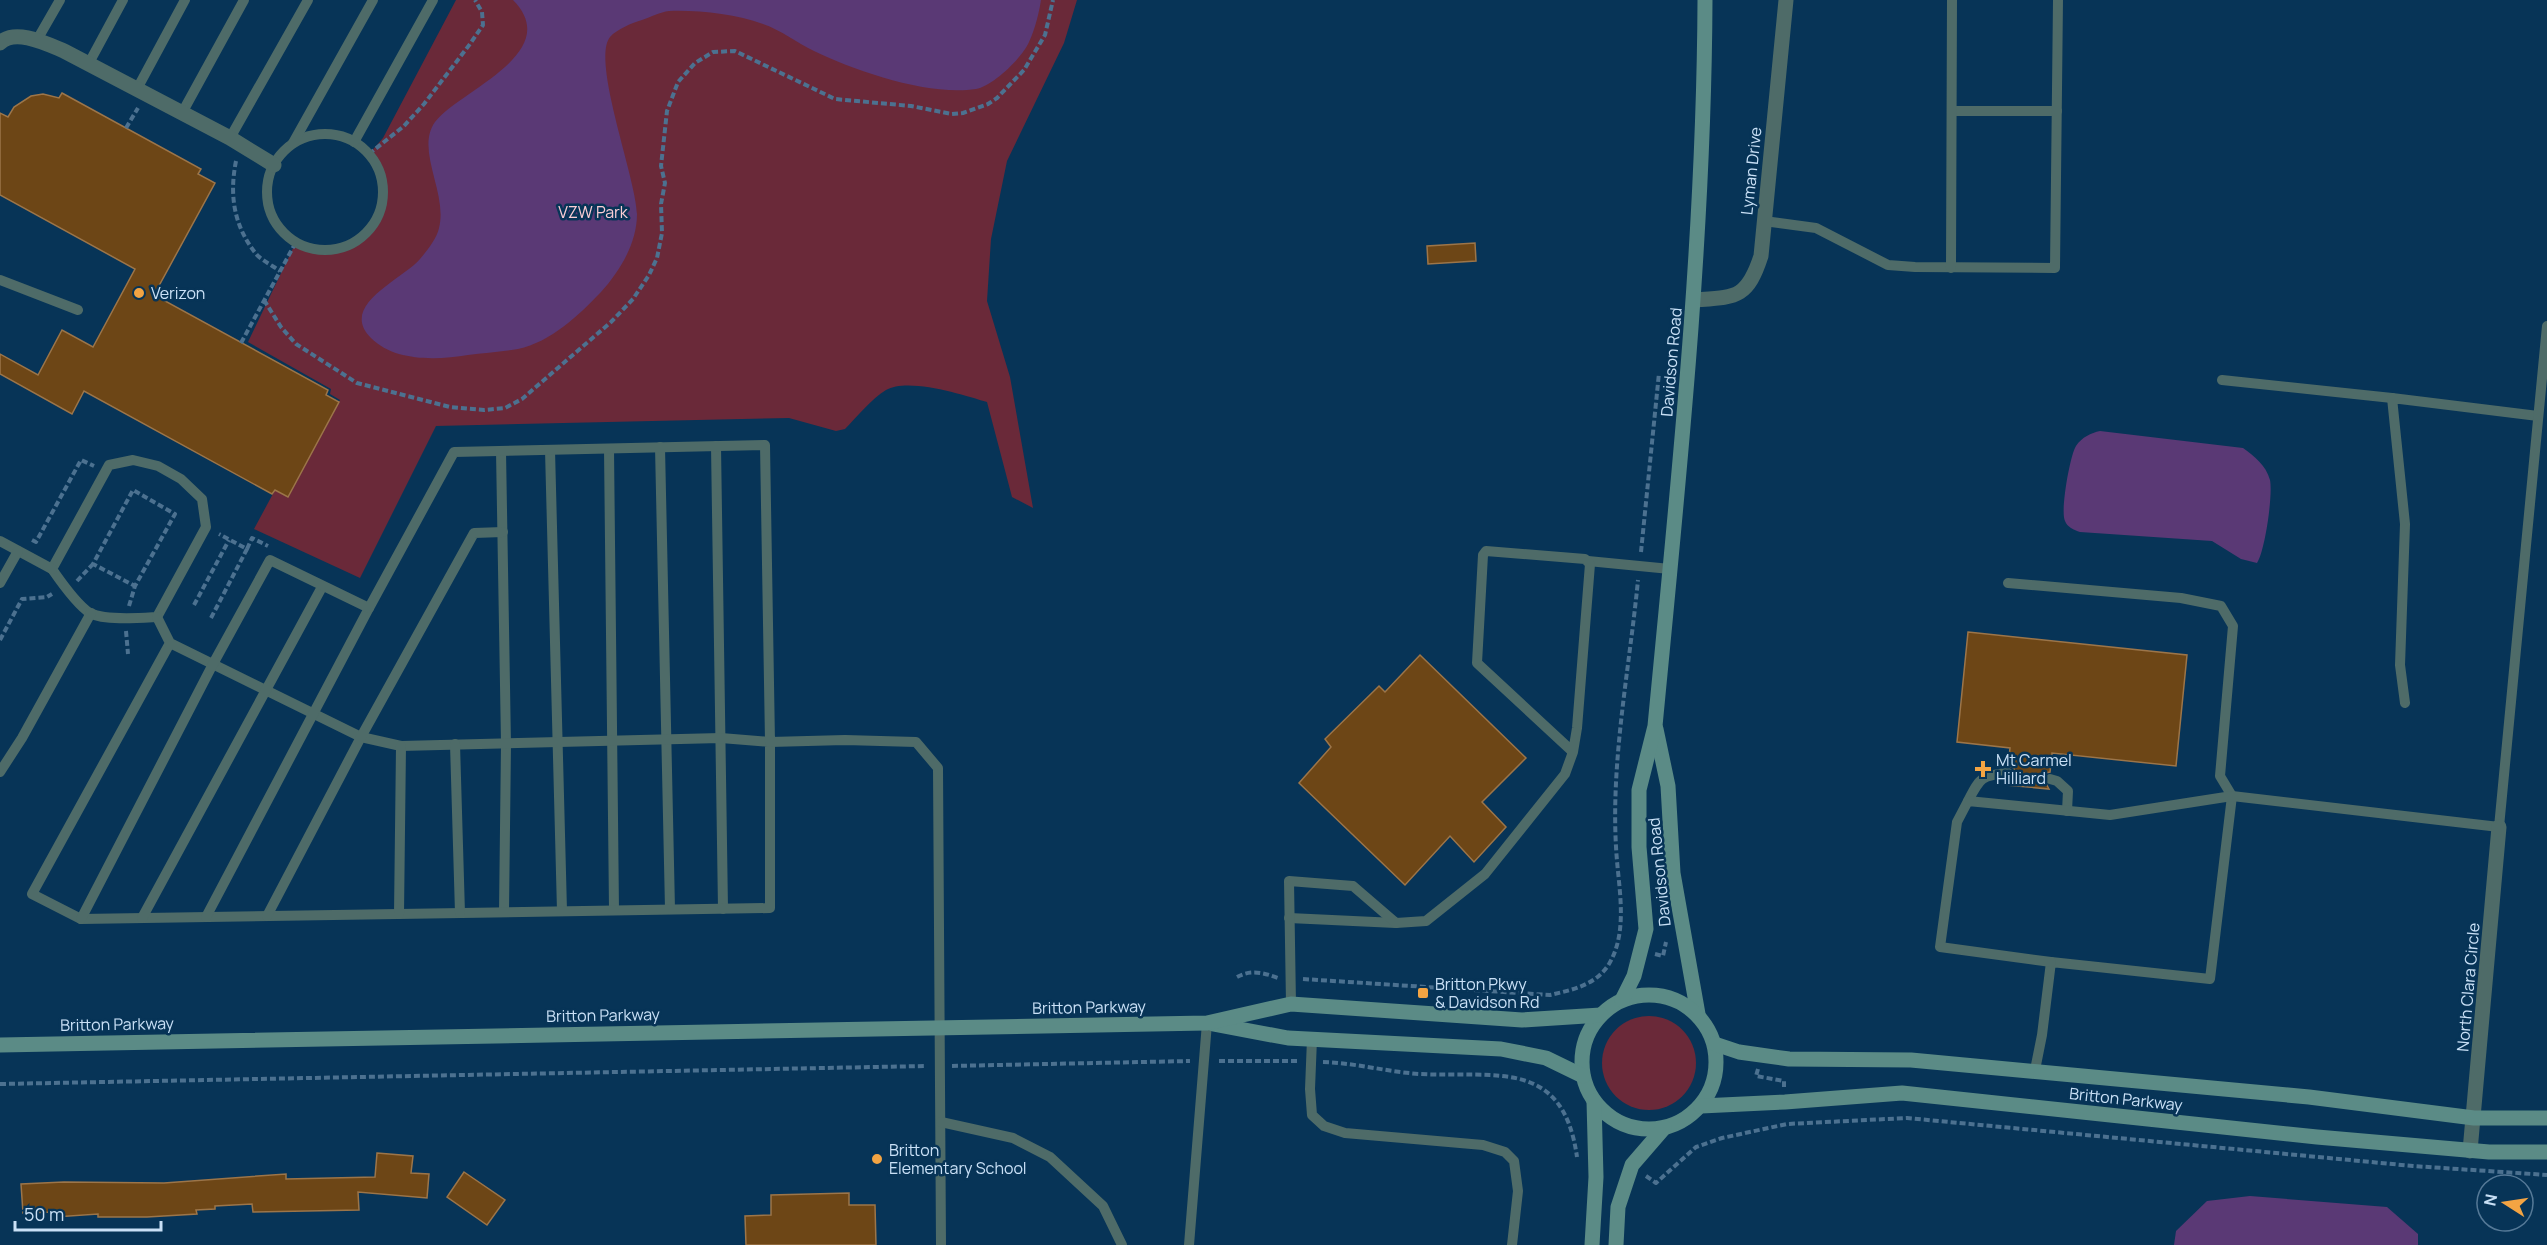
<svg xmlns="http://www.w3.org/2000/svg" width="2547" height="1245" viewBox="0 0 2547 1245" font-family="Manrope,sans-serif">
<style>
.green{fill:#6a2939}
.water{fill:#5a3975}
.building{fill:#6d4616;stroke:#9c7549;stroke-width:1.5}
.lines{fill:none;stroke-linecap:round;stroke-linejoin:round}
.path{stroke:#4c7190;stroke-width:4;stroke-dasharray:6 3;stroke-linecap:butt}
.lane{stroke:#4e6b68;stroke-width:10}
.street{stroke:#4e6b68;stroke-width:15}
.secondary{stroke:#5b8b86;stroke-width:15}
.poi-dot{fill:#f3a443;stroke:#073457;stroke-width:2}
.labels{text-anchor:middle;stroke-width:5;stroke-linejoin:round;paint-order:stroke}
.street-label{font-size:16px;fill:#c9e0f6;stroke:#073457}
.park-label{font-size:16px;fill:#fbcdd4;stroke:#073457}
.poi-label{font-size:16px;fill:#c9e0f6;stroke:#073457;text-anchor:start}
</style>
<rect width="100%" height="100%" fill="#073457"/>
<g class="green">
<path d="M456,0H1077L1064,43L1007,161L991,239L987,301L1010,377L1033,508L1012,497L987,402C964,395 908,377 886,390C871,399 857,417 845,429L836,431L789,418L436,426L360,578L254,529L275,490L288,497L340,400L330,394L331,389L248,342L296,242C303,245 311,249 318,249C353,251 390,220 383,183C380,172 375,163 369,154L383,138Z"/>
<circle cx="1649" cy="1063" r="47"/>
</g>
<g class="water">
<path d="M513,0H1041C1039,13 1035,29 1029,42C1022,58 993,86 976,89C928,96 858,72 814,51C797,43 781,30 763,24C735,14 699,10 669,11C660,12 651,17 642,20C632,23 617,29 610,37C591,61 636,177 637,214C637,243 620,271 601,292C579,315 551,342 518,349C502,352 484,353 468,355C437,360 395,362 371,338C338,305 402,280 420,259C427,251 437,238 439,228C448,193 415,150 435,122C460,90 565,53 513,0Z"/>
<path d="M2100,431L2243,448C2254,456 2266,465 2270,480C2273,495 2265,551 2257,563L2241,559L2212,541L2080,532C2074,530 2067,527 2065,521C2060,512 2070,455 2076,446C2082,437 2091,433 2100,431Z"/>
<polygon points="2250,1196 2387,1207 2418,1234 2418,1245 2174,1245 2176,1231 2207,1201"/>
</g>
<g class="building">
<polygon points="62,93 201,169 198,174 215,183 154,295 328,390 326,395 339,402 288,497 275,490 272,494 84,391 72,414 0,374 0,354 38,375 62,330 93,347 135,269 0,195 0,113 8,117 14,107 31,96 43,94 59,98"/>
<polygon points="1475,243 1476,261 1428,264 1427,246"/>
<polygon points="1968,632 2187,655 2176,766 2052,753 2050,772 2045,773 2043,778 2049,789 2006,785 2007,781 2013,779 2015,773 2014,768 2008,766 2010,748 1957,742"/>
<polygon points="1420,655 1526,758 1482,802 1506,827 1474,862 1450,836 1405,885 1299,783 1331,747 1325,739 1379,686 1385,692"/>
<polygon points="377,1153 413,1156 411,1173 429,1174 427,1198 358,1192 359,1210 253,1212 252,1204 215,1206 215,1209 196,1210 197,1214 147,1217 98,1217 98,1214 55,1217 55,1212 23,1213 21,1184 64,1182 164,1183 286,1174 286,1179 375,1177"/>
<polygon points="464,1172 505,1200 487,1225 447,1197"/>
<polygon points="849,1193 849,1205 875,1205 876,1245 746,1245 745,1216 771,1215 771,1195"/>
</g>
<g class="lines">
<g class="path">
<polyline points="126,128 138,108"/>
<polyline points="369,154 404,126 424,104 470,44 483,25 482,12 475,0"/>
<path d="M236,161C229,196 234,227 257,255C263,261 273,266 280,271"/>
<polyline points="264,300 281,327 296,344 357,383 450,407 484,410 505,408 522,399 611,322 633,299 649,275 657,258 662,233 661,204 665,183 661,166 667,111 678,82 695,63 713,52 735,51 835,99 911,106 952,114 963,113 988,104 997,98 1024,70 1045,35 1053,0"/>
<polyline points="241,343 296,242"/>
<polyline points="32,540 36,542 81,460 94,466"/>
<polyline points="247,549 252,538 268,546"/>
<polyline points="1641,552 1659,373"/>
<polyline points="77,581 93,564"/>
<polyline points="194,605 229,540"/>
<polyline points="129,606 135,586 175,514 133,490 93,564 135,586"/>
<polyline points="211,618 247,549 219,534"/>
<polyline points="126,631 128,654"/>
<polyline points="0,640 22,599 47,597 52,594"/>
<polyline points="1655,954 1663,956 1666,942"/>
<path d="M1237,977C1252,969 1264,973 1278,978"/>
<path d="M1303,979L1550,995C1572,990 1596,985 1609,964C1627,934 1620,895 1617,861C1609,768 1629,673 1638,580"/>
<polyline points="1219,1061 1298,1061"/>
<path d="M1323,1062C1356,1063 1388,1072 1420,1074C1495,1078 1563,1057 1577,1157"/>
<polyline points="952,1066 1190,1061"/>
<polyline points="1758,1069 1756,1076 1784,1081 1784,1087"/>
<polyline points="0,1084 926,1066"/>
<polyline points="1646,1176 1656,1183 1696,1147 1722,1138 1787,1124 1907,1118 2413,1166 2547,1175"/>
</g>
<g class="lane">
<polyline points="37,40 60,0"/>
<polyline points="89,63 123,0"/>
<polyline points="137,89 185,0"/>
<polyline points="1952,111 2057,111"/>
<polyline points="182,113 244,0"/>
<circle cx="325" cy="192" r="58"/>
<polyline points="230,138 308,0"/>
<polyline points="354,142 433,0"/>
<polyline points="293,143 373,0"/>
<polyline points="1764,221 1816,228 1888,265 1915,267 2055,268 2058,0"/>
<polyline points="1951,268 1952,0"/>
<polyline points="0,280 78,310"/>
<polyline points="2222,380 2392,398"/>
<polyline points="716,446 723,909"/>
<polyline points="660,447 670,909"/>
<polyline points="609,449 614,910"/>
<polyline points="550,450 562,911"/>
<polyline points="501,451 506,744 504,912"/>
<path d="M133,460L158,466L181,479L202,499L206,527L157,617C140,618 105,621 90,613C77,605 61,582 52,569L109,465Z"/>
<polyline points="0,541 52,569"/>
<polyline points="1588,561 1670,569"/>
<polyline points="0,583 18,551"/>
<polyline points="2008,583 2181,598 2221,606 2233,626 2220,776 2232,796 2210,979 2051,962 2042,1035 2035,1070"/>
<polyline points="157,617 170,643 32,894 81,919 770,908 770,742 721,738 401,746 361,737 170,643"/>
<polyline points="2405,703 2400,665 2405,524 2392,398 2538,416"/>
<polyline points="455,744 460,913"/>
<polyline points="0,772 22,738 91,613"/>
<polyline points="2050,779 2057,781 2068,791 2067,811"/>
<path d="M1968,801C1980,778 1981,775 2008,773"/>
<polyline points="399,914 401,746"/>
<polyline points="267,916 361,737 474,533 503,532"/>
<polyline points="206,917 369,608"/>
<polyline points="142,918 322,587"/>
<polyline points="1289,918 1396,923"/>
<polyline points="81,919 213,664 270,560 369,608 454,452 765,445 770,742 845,740 916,742 938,768 941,1245"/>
<polyline points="2051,962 1940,947 1957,822 1968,801 2110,815 2232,796 2499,827 2547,326"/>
<polyline points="1291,1004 1289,881 1353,886 1396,923 1426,921 1485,874 1565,774 1573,752 1577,728 1590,564 1585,559 1486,551 1483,555 1477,663 1573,752"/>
<polyline points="1312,1039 1310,1089 1312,1115 1324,1126 1345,1133 1483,1145 1505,1152 1514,1161 1518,1191 1512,1245"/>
<polyline points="941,1122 1013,1138 1050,1157 1103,1206 1122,1245"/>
<polyline points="1189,1245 1207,1023"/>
</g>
<g class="street">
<path d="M0,43C15,28 47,44 64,51L230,138L274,165"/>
<path d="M1694,300C1736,297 1747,299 1761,256L1786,0"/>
<polyline points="2470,1151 2499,827"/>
</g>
<g class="secondary">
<polyline points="1656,729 1668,786 1673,873 1698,1014"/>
<circle cx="1649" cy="1062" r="67"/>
<path d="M1622,1000L1634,976L1646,929L1639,847V790L1655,726C1678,485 1704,243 1705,0"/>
<polyline points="1213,1024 1288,1038 1501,1049 1546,1058 1583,1076"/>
<polyline points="1715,1044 1739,1052 1789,1059 1911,1060 2309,1097 2474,1118 2547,1118"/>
<polyline points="0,1045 1207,1023 1291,1004 1522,1020 1601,1015"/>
<polyline points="1701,1106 1785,1102 1902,1093 2317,1137 2489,1152 2547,1152"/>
<polyline points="1592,1245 1596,1177 1594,1101"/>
<polyline points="1616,1245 1618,1207 1632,1165 1664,1128"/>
</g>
</g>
<g class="poi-dot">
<circle cx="139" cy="293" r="6"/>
<path d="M1980 760h6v6h6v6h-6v6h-6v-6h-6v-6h6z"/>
<rect x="1417" y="987" width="12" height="12" rx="3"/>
<circle cx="877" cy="1159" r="6"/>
</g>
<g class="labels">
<g class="street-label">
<text transform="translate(1751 171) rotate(-84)" y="6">Lyman Drive</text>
<text transform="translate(1671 362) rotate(-85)" y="6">Davidson Road</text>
<text transform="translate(1659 872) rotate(-96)" y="6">Davidson Road</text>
<text transform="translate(2468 987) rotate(-85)" y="6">North Clara Circle</text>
<text transform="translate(1089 1007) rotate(-1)" y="6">Britton Parkway</text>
<text transform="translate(603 1015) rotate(-1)" y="6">Britton Parkway</text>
<text transform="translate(117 1024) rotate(-1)" y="6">Britton Parkway</text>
<text transform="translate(2126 1099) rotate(6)" y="6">Britton Parkway</text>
</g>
<g class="park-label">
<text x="593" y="218">VZW Park</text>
</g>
<g class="poi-label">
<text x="151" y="299">Verizon</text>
<text x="1996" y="766">Mt Carmel<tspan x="1996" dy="18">Hilliard</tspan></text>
<text x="1435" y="990">Britton Pkwy<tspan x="1435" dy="18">&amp; Davidson Rd</tspan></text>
<text x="889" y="1156">Britton<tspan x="889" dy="18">Elementary School</tspan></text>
</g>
</g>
<g transform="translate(2505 1203) rotate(282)"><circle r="28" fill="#073457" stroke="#557997" stroke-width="1.5"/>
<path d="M0-4.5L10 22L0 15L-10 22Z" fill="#f3a443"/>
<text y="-9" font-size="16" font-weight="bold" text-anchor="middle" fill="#c9e0f6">N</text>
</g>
<path d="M15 1221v9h146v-9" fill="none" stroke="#c9e0f6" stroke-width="3"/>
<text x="24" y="1221" font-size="18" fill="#c9e0f6" stroke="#073457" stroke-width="4.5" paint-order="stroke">50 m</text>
</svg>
